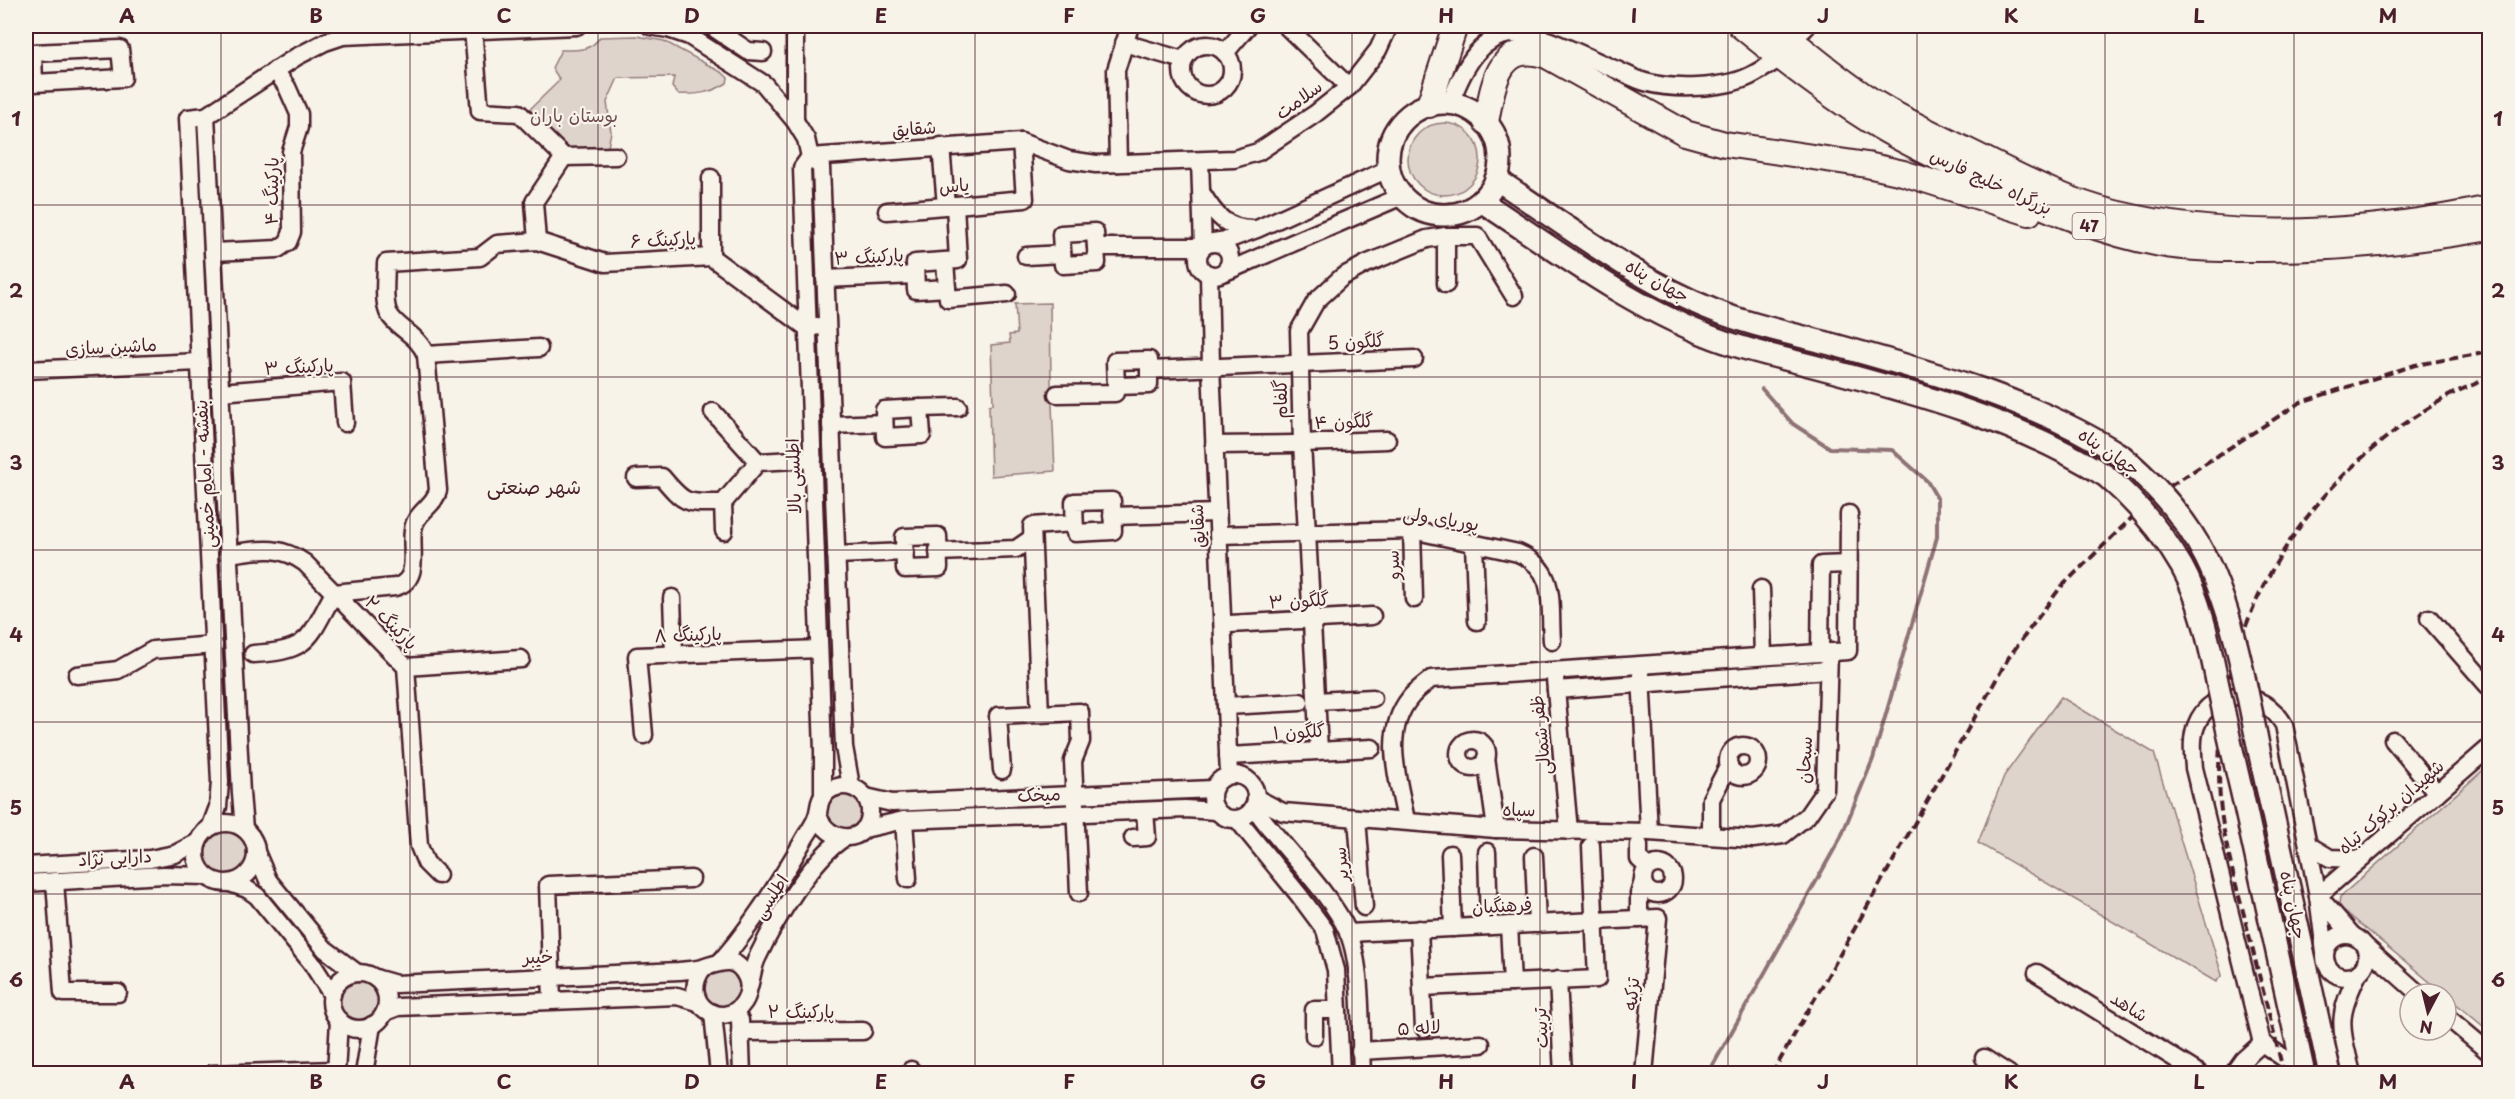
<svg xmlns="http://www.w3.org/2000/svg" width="2515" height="1099" viewBox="0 0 2515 1099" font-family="'Playpen Sans','Playpen Sans Arabic',sans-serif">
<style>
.green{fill:#ded4cc;stroke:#947a7c;stroke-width:1.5}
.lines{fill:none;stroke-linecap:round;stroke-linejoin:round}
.stream{stroke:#8e7275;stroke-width:4}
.minor-casing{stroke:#4a1f2b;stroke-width:21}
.major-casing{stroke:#4a1f2b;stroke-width:26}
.highway-casing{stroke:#4a1f2b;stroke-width:28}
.minor{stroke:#f7f3e8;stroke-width:16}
.major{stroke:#f7f3e8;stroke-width:21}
.highway{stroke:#f7f3e8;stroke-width:24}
.rail{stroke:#4a1f2b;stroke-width:4;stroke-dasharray:9 4.5;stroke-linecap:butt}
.major-bridge-casing{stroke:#4a1f2b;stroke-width:26;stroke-linecap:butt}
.major-bridge{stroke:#f7f3e8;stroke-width:21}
.grid{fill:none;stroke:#4a1f2b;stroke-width:1.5;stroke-opacity:0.55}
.labels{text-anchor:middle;stroke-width:4.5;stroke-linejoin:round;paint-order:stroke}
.shield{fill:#f7f3e8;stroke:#7e5f64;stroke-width:1.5}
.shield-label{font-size:16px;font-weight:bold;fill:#4a1f2b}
.street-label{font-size:18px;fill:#4a1f2b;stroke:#f7f3e8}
.park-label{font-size:18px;fill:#6f4c53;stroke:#f7f3e8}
.neighbourhood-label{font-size:20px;fill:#4a1f2b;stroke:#f7f3e8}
.neatline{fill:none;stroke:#4a1f2b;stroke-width:2}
.grid-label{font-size:20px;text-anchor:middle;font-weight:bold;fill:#4a1f2b}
</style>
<rect width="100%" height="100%" fill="#f7f3e8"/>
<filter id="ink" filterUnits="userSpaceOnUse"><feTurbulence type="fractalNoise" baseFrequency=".0167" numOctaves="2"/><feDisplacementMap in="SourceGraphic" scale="12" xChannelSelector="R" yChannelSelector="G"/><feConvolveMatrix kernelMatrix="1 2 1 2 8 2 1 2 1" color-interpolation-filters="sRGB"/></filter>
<g filter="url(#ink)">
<g class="green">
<path d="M637,36L664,41L723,73L728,78L727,83C711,93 697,95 678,94L672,87L674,77L618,78L607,102L611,132L606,157L558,148L531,123L529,110L560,80L552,68L561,50C577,50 591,51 600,37Z"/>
<circle cx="1444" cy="159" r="36"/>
<polygon points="1050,303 1051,383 1055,471 991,476 989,405 993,404 991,345 1010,343 1009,335 1017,334 1015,304"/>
<polygon points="2061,697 2154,753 2222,975 2216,982 1978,843 2004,776"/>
<polygon points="2489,765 2489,1031 2342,909 2339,904 2340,897"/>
<circle cx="844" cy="811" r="18"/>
<circle cx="226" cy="854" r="22"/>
<circle cx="722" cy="988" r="19"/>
<circle cx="359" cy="1000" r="20"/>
</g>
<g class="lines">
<polyline class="stream" points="1708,1074 1841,837 1873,759 1937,537 1937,498 1927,481 1892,450 1830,448 1793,424 1762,389"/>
<g class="minor-casing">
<g id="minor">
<polyline points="650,26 668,29 689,36 764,84 795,121 806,139 810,157 821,167 844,747 851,786"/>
<polyline points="711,26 748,51 763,52"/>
<polyline points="795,26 795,121"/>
<polyline points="1286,26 1349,87"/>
<polyline points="473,29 480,111 519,113 564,157 616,156"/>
<polyline points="1803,30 1807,26"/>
<polyline points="1124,43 1183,60"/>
<circle cx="1207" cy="70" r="25"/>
<polyline points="26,53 33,53 120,49 123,78 34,83 33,53"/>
<polyline points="1225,53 1248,26"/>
<path d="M1450,104C1487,0 1533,33 1612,68C1623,72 1634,79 1645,82C1673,90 1723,89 1750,76C1758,72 1766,67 1774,62"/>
<polyline points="206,116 241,793 244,829"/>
<polyline points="941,146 946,206"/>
<polyline points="810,157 802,168 823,751 823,796"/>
<polyline points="810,157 1021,142 1069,160 1096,164 1234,159 1258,152 1315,114 1349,87 1378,50 1389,26"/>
<polyline points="1118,163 1116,70 1130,26"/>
<polyline points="711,178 711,257"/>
<path d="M1203,195C1215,215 1227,229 1252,229"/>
<polyline points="887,211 1025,199 1021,142"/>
<polygon points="1095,232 1097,263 1063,265 1061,234"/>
<polyline points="1446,236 1446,284"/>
<polyline points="537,241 534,202 564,157"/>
<polyline points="1213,242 1227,240 1257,229 1388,169"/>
<circle cx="1214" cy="259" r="16"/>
<polyline points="1096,247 1203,247 1200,161"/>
<polyline points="213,252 278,249 288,242 292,232 291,152 299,127 299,114 287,87 275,70"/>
<polyline points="1026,256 1062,254"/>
<polyline points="945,262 947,288 916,290 915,263 958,260 955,205"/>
<polyline points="1225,272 1402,196"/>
<polyline points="1209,274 1211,366 1229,775"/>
<polyline points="825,279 915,275"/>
<polyline points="947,288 948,299 1007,294"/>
<polyline points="426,355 539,348"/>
<polygon points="1149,360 1149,385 1116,386 1115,361"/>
<polyline points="1300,364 1414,359"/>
<polyline points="26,370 199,362"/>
<polyline points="1149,370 1293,364"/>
<polyline points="220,392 342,382 345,423"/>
<polyline points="1057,394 1115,393 1116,386"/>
<polygon points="920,408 922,435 885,437 884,410"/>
<polyline points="920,408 958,407"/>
<polyline points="713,412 758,462"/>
<polyline points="831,425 884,423"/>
<polyline points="1302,443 1387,440"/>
<polyline points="1214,445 1295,444"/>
<path d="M636,478L662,477C686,506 687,503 723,503L758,462L813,459"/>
<polygon points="1112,501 1113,531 1075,533 1074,502"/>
<polyline points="723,503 724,531"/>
<polyline points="1112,516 1217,513"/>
<polyline points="1412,530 1414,599"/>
<path d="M1218,535L1412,530L1518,553C1558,570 1549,603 1552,641"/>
<polygon points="938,536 939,568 905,569 904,537"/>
<polyline points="1474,544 1477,621"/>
<polyline points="938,552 1016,549 1032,538"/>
<path d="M228,554C259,550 278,544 305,563L406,667L419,846L426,863L438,875"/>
<polyline points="836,555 905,552"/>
<polyline points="1761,589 1763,656"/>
<polyline points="672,598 674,655"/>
<polyline points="2429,618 2490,688"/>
<polyline points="1230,624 1372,616"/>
<polyline points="1820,653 1821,565 1848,564"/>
<path d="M253,654C311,651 308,639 334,593L395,587C421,581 410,550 413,530C415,512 435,506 438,490L426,355C418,334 395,328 388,312C383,299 386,277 386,263L480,257L497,244L537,241L605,263L711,257L806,327L826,326"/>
<polyline points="406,667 521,659"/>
<polyline points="77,675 118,670 153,650 214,645"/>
<polyline points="1641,675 1649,832"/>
<polyline points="1555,679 1569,831"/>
<polyline points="1556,690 1828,670"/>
<polyline points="1316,701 1373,698"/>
<polyline points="1226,706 1300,702"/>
<polyline points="1040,714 1032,526 1074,523"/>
<polyline points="644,735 637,656 819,649"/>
<polyline points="2393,740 2437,793"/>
<circle cx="1473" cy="754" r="14"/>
<circle cx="1743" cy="761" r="15"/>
<polyline points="1319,750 1302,443 1299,331 1316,301 1342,277 1366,264 1427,239 1446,236 1477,236 1514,296"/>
<polyline points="1228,756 1372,748"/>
<polyline points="1486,758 1496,829"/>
<polyline points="1002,770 998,716 1080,712 1081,741 1073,761 1079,893"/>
<circle cx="1234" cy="797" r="22"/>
<polyline points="866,797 892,803 913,802 1213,789"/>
<polyline points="1256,798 1283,812 1496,829 1649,832 1753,839 1783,835 1807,816 1825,790 1829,652"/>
<path d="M1254,807C1281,847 1329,890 1348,932C1363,966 1360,1035 1362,1074"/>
<polyline points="1357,818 1364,907"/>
<polyline points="1237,819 1299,895 1325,930 1336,970 1341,1074"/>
<polyline points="904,820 908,879"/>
<path d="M1406,821C1399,780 1381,734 1410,698C1415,691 1424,685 1431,679L1848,651L1849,514"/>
<circle cx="226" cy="853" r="30"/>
<polyline points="211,826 218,807 220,782 188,118 206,116 296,57 325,42 343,36 577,26"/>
<polyline points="864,829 904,820 1185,809 1216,811"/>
<polyline points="1711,836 1711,799 1729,765"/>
<polyline points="1133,838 1147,837 1145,811"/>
<polyline points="1639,845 1639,859 1648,867"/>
<polyline points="2308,845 2330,858 2360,859"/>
<polyline points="256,852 268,880 325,949 357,973"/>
<polyline points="1487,852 1489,926"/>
<polyline points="1450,854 1453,928"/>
<polyline points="1534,856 1537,924"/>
<circle cx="1658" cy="879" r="15"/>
<polyline points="26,866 150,859 175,854 198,842"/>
<polyline points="55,881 63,993 118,993"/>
<polyline points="26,883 164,875 206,876"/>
<polyline points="230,883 247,889 257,896 311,962 332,995"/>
<polyline points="2318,896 2490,747"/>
<polyline points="2318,896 2353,936"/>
<polyline points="1639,919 1639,894 1643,881"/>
<polyline points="1509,925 1512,983"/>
<polyline points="1419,929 1424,1028"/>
<polyline points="1348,933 1658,918 1644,1074"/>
<circle cx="2346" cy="956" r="21"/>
<polyline points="2364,945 2419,994"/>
<path d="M721,961C754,923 781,880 806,836C810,830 815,823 817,816C820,808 818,801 824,795C840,777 871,788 870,813C869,845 826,845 818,814"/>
<polyline points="2037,973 2200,1074"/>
<circle cx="359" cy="1001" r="28"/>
<path d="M375,978L396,984L679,971C687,970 695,970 702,968C719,963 735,954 746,976C750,984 749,994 744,1002C724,1033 677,1003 703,968"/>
<polyline points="1558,980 1563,1074"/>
<path d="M749,987C752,977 753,965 758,956C774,922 812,858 844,838"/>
<polyline points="1422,987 1597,979 1591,846"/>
<polyline points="552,1000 548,885 691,879"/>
<polyline points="385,1012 398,1007 677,996 698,1002"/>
<polyline points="713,1013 719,1074"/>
<polyline points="2446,1016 2490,1053"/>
<polyline points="740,1020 742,1074"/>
<polyline points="740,1032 863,1031"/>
<polyline points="1314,1036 1314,1010 1338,1010"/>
<polyline points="1360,1051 1481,1044"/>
<polyline points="1984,1058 2009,1074"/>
<polyline points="911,1070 912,1074"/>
<polyline points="212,1074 336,1070"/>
<polyline points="336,1074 339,1020"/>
<polyline points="364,1074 372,1025"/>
<polyline points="2233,1074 2243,1060 2262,1043"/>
<path d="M2298,1074L2288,1061L2262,1043L2194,768C2193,754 2191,739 2196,726C2212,684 2264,689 2284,725L2318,896L2325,952"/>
<path d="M2352,1074C2340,1024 2336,1018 2359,972"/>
</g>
</g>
<g class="major-casing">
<g id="major">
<circle cx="1444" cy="159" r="56"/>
<path d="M1496,179C1566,225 1635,279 1713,310C1750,325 1789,333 1827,343C1928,371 2033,399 2122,456"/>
<path d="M1481,201C1553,248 1624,302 1704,334C1740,349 1779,357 1817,367C1916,393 2019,421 2106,476"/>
<polyline points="2267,787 2330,1074"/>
<polyline points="2242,793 2304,1074"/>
</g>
</g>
<g class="highway-casing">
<g id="highway">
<path d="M1741,26C1785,62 1832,98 1880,127C1917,149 1956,166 1994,184C2048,210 2101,233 2160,244C2194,250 2230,249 2264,249C2340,249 2414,241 2490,228"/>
<path d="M1774,26C1810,55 1847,87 1887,110C1919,128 1952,143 1984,159C2026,180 2069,202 2115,213C2234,242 2370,234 2490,208"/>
<polyline points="1429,105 1455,26"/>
<path d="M1486,122C1493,86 1498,39 1547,56L1685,133L1725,144L1867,165L1903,173L2029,213"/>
</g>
</g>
<use href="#minor" class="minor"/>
<use href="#major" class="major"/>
<use href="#highway" class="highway"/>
<g class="rail">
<polyline points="1772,1074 2009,657 2060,588 2153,497 2301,402 2415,365 2490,352"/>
<path d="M2284,1074C2271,1021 2257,968 2244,915C2234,878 2223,839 2220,800C2209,633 2298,484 2440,401C2455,391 2473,385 2490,378"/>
</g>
<g class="major-bridge-casing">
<g id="major-bridge">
<path d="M2122,456C2155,484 2186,518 2206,558C2239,625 2250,714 2267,787"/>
<path d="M2106,476C2136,502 2162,532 2182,567C2201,601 2209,643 2217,681C2225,718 2233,756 2242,793"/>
</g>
</g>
<use href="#major-bridge" class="major-bridge"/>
</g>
</g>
<path class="grid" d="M221,26V1074M410,26V1074M598,26V1074M787,26V1074M975,26V1074M1163,26V1074M1352,26V1074M1540,26V1074M1728,26V1074M1917,26V1074M2105,26V1074M2294,26V1074M26,205H2490M26,377H2490M26,550H2490M26,722H2490M26,894H2490"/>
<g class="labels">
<rect class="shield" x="2072.5" y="213" width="33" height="26" rx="4.5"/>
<g class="shield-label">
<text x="2089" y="232">47</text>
</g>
<g class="street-label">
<text transform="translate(1299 100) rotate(-36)" y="6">سلامت</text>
<text transform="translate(914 129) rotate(-5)" y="6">شقایق</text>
<text transform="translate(1991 182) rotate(25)" y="6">بزرگراه خلیج فارس</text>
<text transform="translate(954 186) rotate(-5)" y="6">یاس</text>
<text transform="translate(272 191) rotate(-89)" y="6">پارکینگ ۴</text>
<text transform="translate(663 240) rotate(-3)" y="6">پارکینگ ۶</text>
<text transform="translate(869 257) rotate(-3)" y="6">پارکینگ ۳</text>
<text transform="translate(1657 281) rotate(29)" y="6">جهان پناه</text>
<text transform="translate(1356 342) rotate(-3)" y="6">گلگون 5</text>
<text transform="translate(111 347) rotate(-3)" y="6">ماشین سازی</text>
<text transform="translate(299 367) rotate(-3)" y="6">پارکینگ ۳</text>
<text transform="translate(1281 399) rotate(-91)" y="6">گلفام</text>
<text transform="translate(1344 422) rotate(-2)" y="6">گلگون ۴</text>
<text transform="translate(2109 452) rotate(34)" y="6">جهان پناه</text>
<text transform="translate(205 474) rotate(-93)" y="6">بنفشه - امام خمینی</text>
<text transform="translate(794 476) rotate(-92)" y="6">اطلسی بالا</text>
<text transform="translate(1441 519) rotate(9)" y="6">پوریای ولی</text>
<text transform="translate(1198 526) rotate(-93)" y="6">شقایق</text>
<text transform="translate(1393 565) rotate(-92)" y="6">سرو</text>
<text transform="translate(1299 601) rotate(-3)" y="6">گلگون ۳</text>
<text transform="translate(391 623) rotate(46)" y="6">پارکینگ ۲</text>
<text transform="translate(688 635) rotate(-2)" y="6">پارکینگ ۸</text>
<text transform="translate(1299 732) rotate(-3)" y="6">گلگون ۱</text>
<text transform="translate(1541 735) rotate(-96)" y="6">ظفر شمالی</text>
<text transform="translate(1805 760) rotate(-87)" y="6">سبحان</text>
<text transform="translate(1039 795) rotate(-2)" y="6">میخک</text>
<text transform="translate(2391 807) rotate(-41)" y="6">شهیدان برکوک تباه</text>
<text transform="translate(1519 810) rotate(1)" y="6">سپاه</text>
<text transform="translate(115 858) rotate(-3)" y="6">دارایی نژاد</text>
<text transform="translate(1341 864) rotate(-95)" y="6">سریر</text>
<text transform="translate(771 897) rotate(-57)" y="6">اطلسی</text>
<text transform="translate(2293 905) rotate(78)" y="6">جهان پناه</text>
<text transform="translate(1502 906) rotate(-3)" y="6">فرهنگیان</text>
<text transform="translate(538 957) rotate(-2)" y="6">خیبر</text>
<text transform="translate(1632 994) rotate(-85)" y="6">تزکیه</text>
<text transform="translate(2129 1007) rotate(32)" y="6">شاهد</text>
<text x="801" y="1018">پارکینگ ۲</text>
<text transform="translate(1419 1028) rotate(-3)" y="6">لاله ۵</text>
<text transform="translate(1541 1028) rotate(-93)" y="6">تربیت</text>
</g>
<g class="park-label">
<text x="574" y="122">بوستان باران</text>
</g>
<g class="neighbourhood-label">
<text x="534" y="494">شهر صنعتی</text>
</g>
</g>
<rect width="2515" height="1099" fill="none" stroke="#f7f3e8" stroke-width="66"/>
<g transform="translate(2428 1012) rotate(187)"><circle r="28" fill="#f7f3e8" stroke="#b29e9c" stroke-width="1.5"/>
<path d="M0-4.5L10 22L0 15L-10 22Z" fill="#4a1f2b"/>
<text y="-9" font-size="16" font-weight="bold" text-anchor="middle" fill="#4a1f2b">N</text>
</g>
<rect x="33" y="33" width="2449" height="1033" class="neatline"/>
<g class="grid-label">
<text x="127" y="23">A</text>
<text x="316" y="23">B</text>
<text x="504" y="23">C</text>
<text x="692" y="23">D</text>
<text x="881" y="23">E</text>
<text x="1069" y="23">F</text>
<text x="1258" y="23">G</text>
<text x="1446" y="23">H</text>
<text x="1634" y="23">I</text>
<text x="1823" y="23">J</text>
<text x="2011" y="23">K</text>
<text x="2199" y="23">L</text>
<text x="2388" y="23">M</text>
<text x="16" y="126">1</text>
<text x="2498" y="126">1</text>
<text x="16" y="298">2</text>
<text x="2498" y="298">2</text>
<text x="16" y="470">3</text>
<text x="2498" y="470">3</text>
<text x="16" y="642">4</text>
<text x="2498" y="642">4</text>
<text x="16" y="815">5</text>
<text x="2498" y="815">5</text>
<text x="16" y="987">6</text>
<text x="2498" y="987">6</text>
<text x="127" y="1089">A</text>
<text x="316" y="1089">B</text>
<text x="504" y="1089">C</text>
<text x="692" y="1089">D</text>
<text x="881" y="1089">E</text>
<text x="1069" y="1089">F</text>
<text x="1258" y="1089">G</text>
<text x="1446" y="1089">H</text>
<text x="1634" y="1089">I</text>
<text x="1823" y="1089">J</text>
<text x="2011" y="1089">K</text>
<text x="2199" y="1089">L</text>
<text x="2388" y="1089">M</text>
</g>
</svg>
